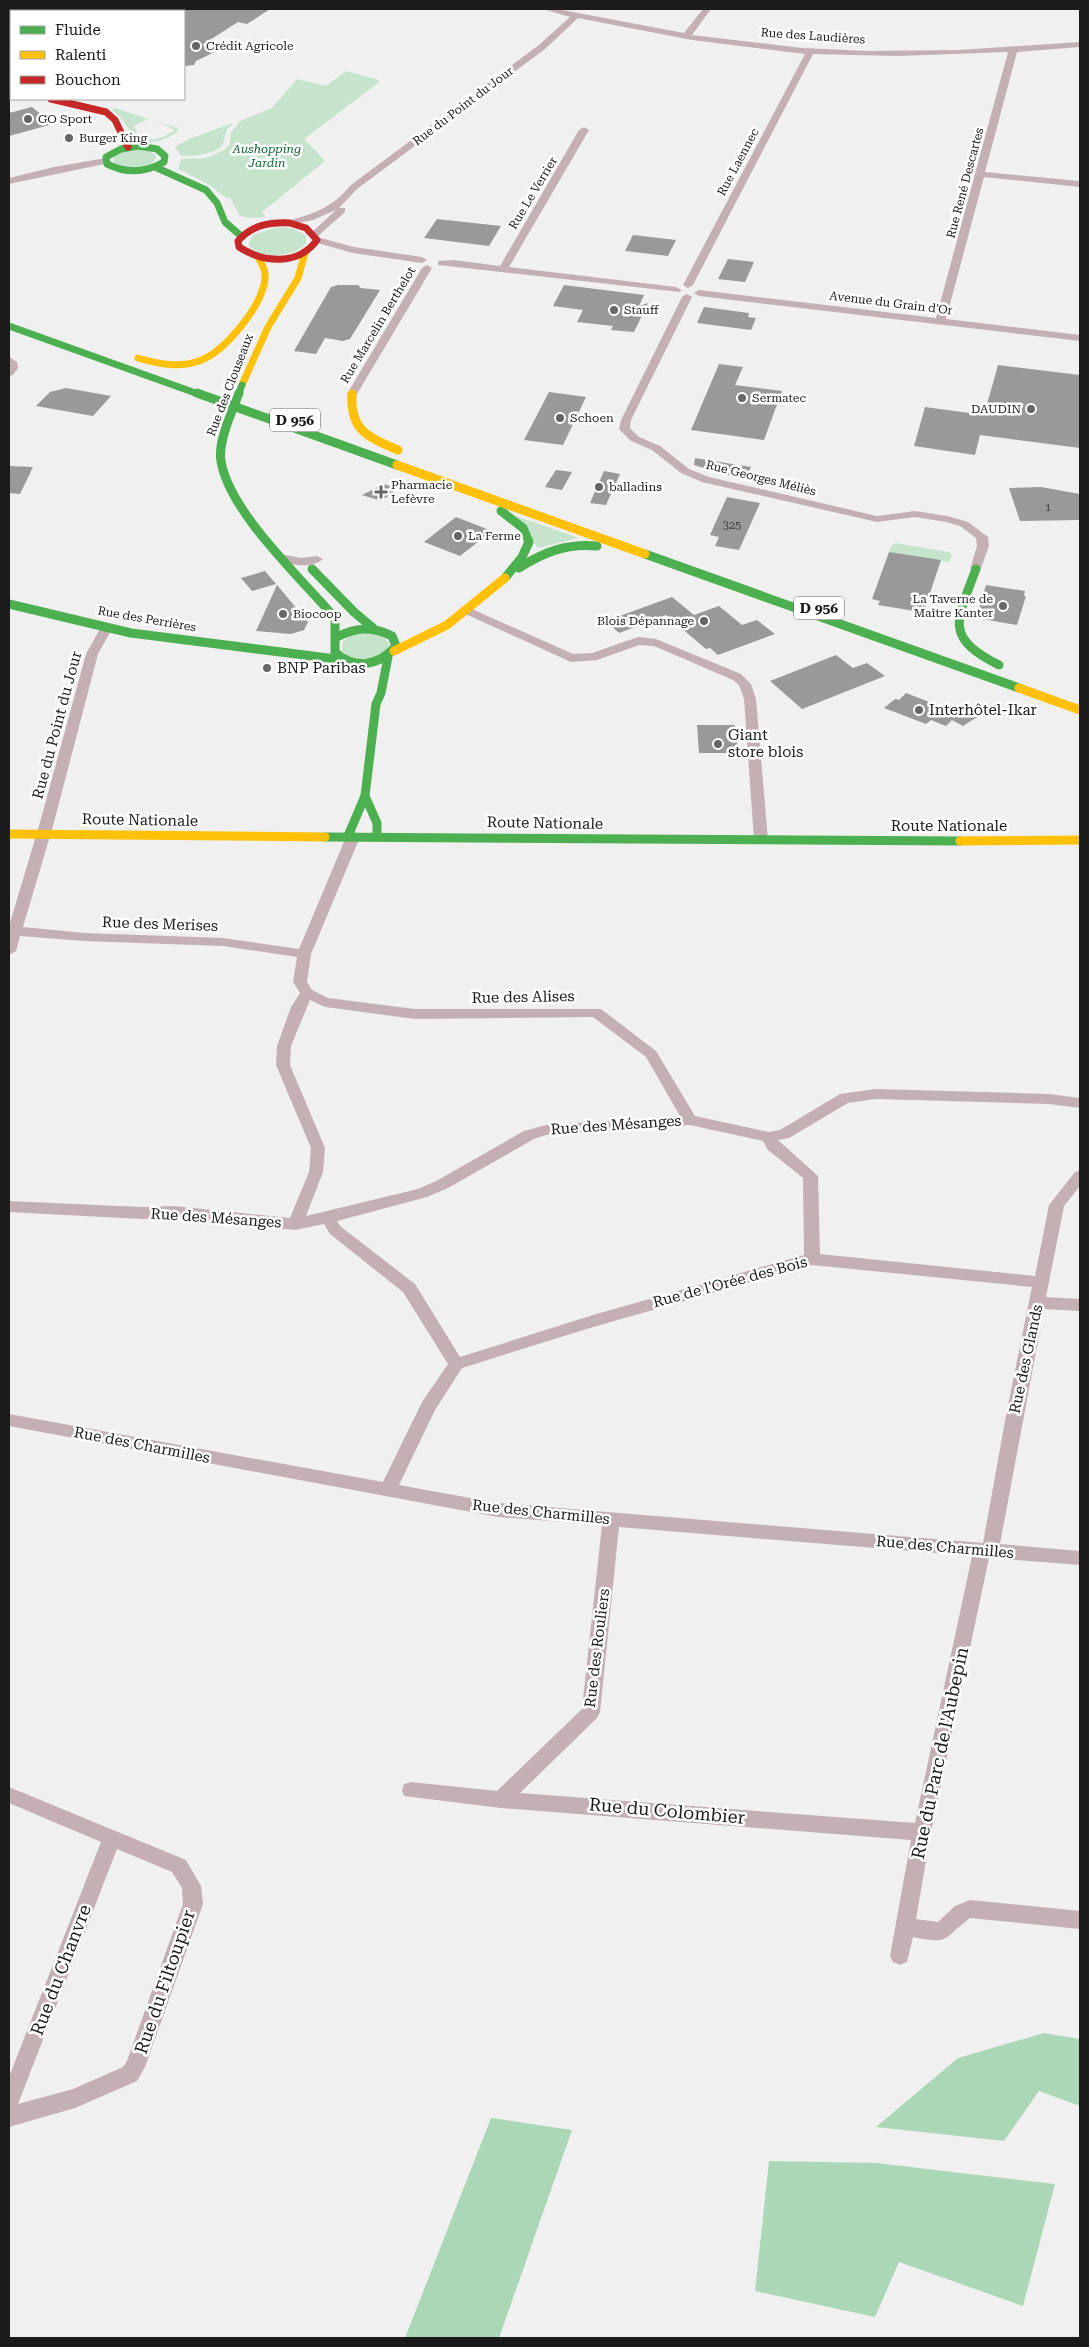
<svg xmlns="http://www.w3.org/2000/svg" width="1089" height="2347" viewBox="0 0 1089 2347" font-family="'Roboto Serif',serif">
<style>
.green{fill:#c5e4cb}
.forest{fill:#acd7b6}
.building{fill:#989998}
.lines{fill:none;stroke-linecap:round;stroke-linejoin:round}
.street{fill:#c4b0b4;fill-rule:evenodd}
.fast-far1{stroke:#4caf50;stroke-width:7}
.fast{stroke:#4caf50;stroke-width:9}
.slow-far1{stroke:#ffc107;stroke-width:7}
.slow{stroke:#ffc107;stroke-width:9}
.jam{stroke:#c62828;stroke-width:7}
.fast-bridge-far1{stroke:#4caf50;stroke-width:7}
.fast-bridge{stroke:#4caf50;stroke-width:9}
.poi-dot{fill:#656665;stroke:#fff;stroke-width:2}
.labels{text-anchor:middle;stroke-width:5;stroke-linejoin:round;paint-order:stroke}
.far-number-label{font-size:11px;fill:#3a3a3a}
.far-street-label{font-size:12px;fill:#1a1b1a;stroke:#fff}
.far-poi-label{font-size:12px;fill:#1a1b1a;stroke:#fff;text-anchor:start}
.far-park-label{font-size:12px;font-style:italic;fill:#0d6730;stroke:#fff}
.shield{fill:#fff;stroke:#5f5f5f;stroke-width:1}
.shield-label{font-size:14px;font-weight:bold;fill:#1a1b1a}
.poi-label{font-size:15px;fill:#1a1b1a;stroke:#fff;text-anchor:start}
.street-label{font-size:15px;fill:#1a1b1a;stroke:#fff}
.near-street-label{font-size:18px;fill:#1a1b1a;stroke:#fff}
</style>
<rect width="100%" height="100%" fill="#eff0ef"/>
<g class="green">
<polygon points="346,71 379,80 378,83 304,139 325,161 262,212 265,217 247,218 239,215 231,199 225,197 208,184 178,169 181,159 206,158 224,150 229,145 231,133 240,121 272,108 297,79 326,86"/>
<path d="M115,108L148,119L133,126L135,127L138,136C153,144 162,138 175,130L158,122L177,128L178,131C172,136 165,140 157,141C129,146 131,123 112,110Z"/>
<path d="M233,123L227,130L222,146C210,155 196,156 181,156L175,147L189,139Z"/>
<path d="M137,149L149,151L156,155V158C147,172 127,169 114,163V156L118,153Z"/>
<path d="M277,227L294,229L306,235V244C293,257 260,261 248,244L253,235Z"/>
<polygon points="516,516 579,538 538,548"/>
<polygon points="896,543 949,552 952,555 949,562 889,552 892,545"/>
<path d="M360,632L382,635L389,643L388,648C376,659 355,665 342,650L343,641L353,634Z"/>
</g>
<g class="forest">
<polygon points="1044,2033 1080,2039 1080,2106 1039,2091 1004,2141 876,2127 958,2058"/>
<polygon points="491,2118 572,2130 499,2338 405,2338"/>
<polygon points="769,2161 877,2163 1055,2184 1023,2306 899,2262 875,2317 755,2291"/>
</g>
<g class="building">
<polygon points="184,9 270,9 247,24 238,22 202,45 221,49 196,61 194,65 184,66"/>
<polygon points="32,107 53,124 9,136 9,113"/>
<polygon points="437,219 501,226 489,246 424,238"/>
<polygon points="633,235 676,240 668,256 625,251"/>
<polygon points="728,259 754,262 745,282 718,279"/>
<polygon points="338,285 358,285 361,288 380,290 350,339 343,341 325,338 316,354 294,351 331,287"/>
<polygon points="564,285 644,295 639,306 648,303 634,332 611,330 613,326 577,322 583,310 553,306"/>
<polygon points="704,307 749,313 748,317 756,318 751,330 697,323"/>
<polygon points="719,364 743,367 735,385 782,391 764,440 691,430"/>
<polygon points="998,365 1080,375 1080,448 980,435 975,455 914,446 925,407 984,415"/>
<polygon points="66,388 111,396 93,416 36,406 50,392"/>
<polygon points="549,392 586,397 563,445 524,440"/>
<polygon points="695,458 751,467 746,478 722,474 694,465"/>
<polygon points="9,466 33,467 20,494 9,493"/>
<polygon points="556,470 572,472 562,490 545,487"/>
<polygon points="604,471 620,474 606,505 590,503"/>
<polygon points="384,484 398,489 381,501 362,495"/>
<polygon points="1041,487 1080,494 1080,520 1020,521 1009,488"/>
<polygon points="727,497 760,503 739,550 715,546 719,537 710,535"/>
<polygon points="456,517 492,531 460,556 424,542"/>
<polygon points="889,552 941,560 925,608 916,606 915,611 878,605 880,601 872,599"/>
<polygon points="265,571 276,584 252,591 241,578"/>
<polygon points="277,585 308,622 304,630 291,634 256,631"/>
<polygon points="986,585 1025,591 1024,596 1026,596 1017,625 976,618"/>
<polygon points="672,597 694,615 719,606 742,625 757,620 775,634 718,655 710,648 706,649 666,615 619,633 606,621"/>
<polygon points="836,655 853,668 867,663 885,676 802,709 770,681"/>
<polygon points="906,693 958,713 964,709 979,716 963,726 952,720 946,726 931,720 926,724 884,708 895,699 899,700"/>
<polygon points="697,725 735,725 738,753 699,753"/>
</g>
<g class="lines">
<g class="street">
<path d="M543,9H557L684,33L703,9H711L692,35L802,48L868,51L959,50L1080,42V47L1017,52L985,172L1080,181V187L984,177L946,319L1080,335V341L699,296L694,293L699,290L936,318L1008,52L898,56L813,54L693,285L688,288L683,285L805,54L692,40L578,18L545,49L357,189L339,208H345V212L318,236L310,234L336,210L313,220L287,225V221C314,214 333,207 351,185L539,45L570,17Z"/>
<polygon points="584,127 589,130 509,267 676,287 681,290 680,292 438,265 438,261 454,260 500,266 579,130"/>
<polygon points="106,158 109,159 109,163 9,184 9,178 54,167"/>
<polygon points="317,237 354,247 422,257 427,260 422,263 353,253 314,242 314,238"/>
<polygon points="427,265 432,268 357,394 352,397 348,396 347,394 422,268"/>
<polygon points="687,294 692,297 631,420 630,428 639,437 660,446 689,469 709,477 877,516 915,511 947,516 968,522 988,537 989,546 980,571 976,572 970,569 977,546 976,538 960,526 946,522 915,517 877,522 702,482 681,473 652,450 631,441 619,429 621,420 682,297"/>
<polygon points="9,357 17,362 18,368 13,375 9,376"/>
<path d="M286,555L301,558L317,556L323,559C314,568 289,567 280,558L282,556Z"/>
<polygon points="465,606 573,654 592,653 638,637 656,639 741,674 751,684 756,699 768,840 766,843 761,844 754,840 744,699 739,685 733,680 654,646 639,645 597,660 571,662 461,612 459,610 461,608"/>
<path d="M107,623L113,627L98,654L53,826L23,927L84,933L223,938L299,949L346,837L353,833L360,837L311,954L307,982L312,990L328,998L415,1009H601L656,1051L695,1116L769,1132L780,1130L840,1094L876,1089L1049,1094L1080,1098V1108L1049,1104L876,1099L848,1103L789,1138L778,1140L818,1176L820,1254L1035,1276L1049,1205L1075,1172L1080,1171V1186L1064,1206L1046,1297L1080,1299V1311L1044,1309L1000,1544L1080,1551V1565L989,1558L931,1832L916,1919L938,1922L955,1906L970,1900L1080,1911V1929L970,1918C943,1938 951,1945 913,1937L907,1962L900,1965L893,1962L890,1956L911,1840L501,1808L404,1796L402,1790L404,1784L411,1782L497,1791L582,1709L602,1525L498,1517L9,1426V1414L383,1482L422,1402L448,1364L403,1292L330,1234L324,1224L295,1230L174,1218L141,1219L9,1212V1201L141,1207L174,1206L290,1218L309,1172L311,1148L276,1065L277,1046L291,1007L300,993L293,982L297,957L223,946L84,941L20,936L16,951L9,955V926L39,826L86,654L101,627ZM310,1000L325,1007L415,1019L593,1017L646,1057L680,1116L546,1125L524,1131L438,1180L418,1189L306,1216L323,1172L325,1148L290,1065L291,1046ZM690,1125L763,1141L768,1150L803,1178L804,1255L593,1315L460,1357L415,1284L340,1226L337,1221L427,1197L448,1188L534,1139L546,1135ZM812,1265L1032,1287L1007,1410L983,1543L498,1503L399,1485L435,1410L462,1368L593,1327ZM619,1527L972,1556L915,1823L520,1793L597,1718L600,1712Z"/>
<path d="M9,1787L186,1860L201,1886L203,1904L145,2067L137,2081L75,2108L9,2127V2077L101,1842L9,1803ZM117,1849L172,1872L182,1888L183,1904L127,2061L123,2067L73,2089L18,2104Z"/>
</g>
<g class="fast-far1">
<polyline points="9,90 11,91"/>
<path d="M138,146L157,149L165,156L164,162C145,173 127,174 107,164L106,157L121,149Z"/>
<polyline points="155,167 206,190 217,203 225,222 241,236"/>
<polyline points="9,326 201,395"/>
</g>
<g class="fast">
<polyline points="197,393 397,465"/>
<path d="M227,424C223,436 219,449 221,461C229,512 302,579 335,618V652C355,670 379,666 396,646L392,636C373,626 356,627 337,637"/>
<polyline points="501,511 523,528 529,542 522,557 505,578"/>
<polyline points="645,554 1019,688"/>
<path d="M519,568C544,552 567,543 597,546"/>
<polyline points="312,569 354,612 373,628"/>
<path d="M976,569C957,620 943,637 999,665"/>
<polyline points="9,604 131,633 344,660"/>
<polyline points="348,836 365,796"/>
<polyline points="325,837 960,841"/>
<polyline points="377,837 377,823 365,796 376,704 381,693 388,657"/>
</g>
<g class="slow-far1">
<path d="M138,358C158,364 179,368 199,361C225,352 262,306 265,279C266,271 262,264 258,257"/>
<polyline points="242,385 268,327 298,278 305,253"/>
</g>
<g class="slow">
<path d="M352,394C350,431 368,437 398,450"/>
<polyline points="397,465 645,554"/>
<polyline points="394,651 447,625 505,578"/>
<polyline points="1019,688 1080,710"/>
<polyline points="9,834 325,837"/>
<polyline points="960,841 1080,840"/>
</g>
<g class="jam">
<polyline points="51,99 106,112 115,120 128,147"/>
<path d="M290,223L306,228L317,240C298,266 264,263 239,247L238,241C252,225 269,222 290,223Z"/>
</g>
<polyline class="fast-bridge-far1" points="238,395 242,385"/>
<polyline class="fast-bridge" points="227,424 239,393"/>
</g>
<g class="poi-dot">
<circle cx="196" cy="46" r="5"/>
<circle cx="28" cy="119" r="5"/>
<circle cx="69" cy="138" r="5"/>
<circle cx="614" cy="310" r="5"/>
<circle cx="742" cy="398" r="5"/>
<circle cx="1031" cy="409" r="5"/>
<circle cx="560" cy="418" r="5"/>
<circle cx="599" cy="487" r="5"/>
<path d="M378.5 484.5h5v5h5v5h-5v5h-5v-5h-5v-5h5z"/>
<circle cx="458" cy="536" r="5"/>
<circle cx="1003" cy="606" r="5"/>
<circle cx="283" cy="614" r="5"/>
<circle cx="704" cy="621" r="5"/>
<circle cx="267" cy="668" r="5"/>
<circle cx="919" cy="710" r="5"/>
<circle cx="718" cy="744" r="5"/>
</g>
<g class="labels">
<g class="far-number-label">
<text x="1048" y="511">1</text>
<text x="732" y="529">325</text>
</g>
<g class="far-street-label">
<text transform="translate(813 36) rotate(4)" y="4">Rue des Laudières</text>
<text transform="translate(463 106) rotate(-37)" y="4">Rue du Point du Jour</text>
<text transform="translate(738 162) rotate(-62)" y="4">Rue Laennec</text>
<text transform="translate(965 183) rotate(-75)" y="4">Rue René Descartes</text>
<text transform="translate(533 193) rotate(-59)" y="4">Rue Le Verrier</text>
<text transform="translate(891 303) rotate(7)" y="4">Avenue du Grain d'Or</text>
<text transform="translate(378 325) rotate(-59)" y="4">Rue Marcelin Berthelot</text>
<text transform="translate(230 385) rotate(-69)" y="4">Rue des Clouseaux</text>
<text transform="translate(761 478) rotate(14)" y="4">Rue Georges Méliès</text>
<text transform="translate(147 619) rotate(10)" y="4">Rue des Perrières</text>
</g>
<g class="far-poi-label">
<text x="206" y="50">Crédit Agricole</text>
<text x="38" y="123">GO Sport</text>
<text x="79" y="142">Burger King</text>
<text x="624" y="314">Stauff</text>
<text x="752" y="402">Sermatec</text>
<text x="1021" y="413" text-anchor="end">DAUDIN</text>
<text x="570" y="422">Schoen</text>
<text x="391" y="489">Pharmacie<tspan x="391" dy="14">Lefèvre</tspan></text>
<text x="609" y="491">balladins</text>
<text x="468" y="540">La Ferme</text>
<text x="993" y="603" text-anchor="end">La Taverne de<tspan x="993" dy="14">Maître Kanter</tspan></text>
<text x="293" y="618">Biocoop</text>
<text x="694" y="625" text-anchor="end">Blois Dépannage</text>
</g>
<g class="far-park-label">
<text x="267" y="153">Aushopping<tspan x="267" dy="14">Jardin</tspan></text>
</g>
<g class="shield">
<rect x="270" y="408.5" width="50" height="23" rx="4"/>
<rect x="794" y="596.5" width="50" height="23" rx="4"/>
</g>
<g class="shield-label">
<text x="295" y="425">D 956</text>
<text x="819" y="613">D 956</text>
</g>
<g class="poi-label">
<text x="277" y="673">BNP Paribas</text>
<text x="929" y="715">Interhôtel-Ikar</text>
<text x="728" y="740">Giant<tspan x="728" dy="17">store blois</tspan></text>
</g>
<g class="street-label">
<text transform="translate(57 725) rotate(-75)" y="5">Rue du Point du Jour</text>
<text transform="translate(140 820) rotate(1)" y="5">Route Nationale</text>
<text transform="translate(545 823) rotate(1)" y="5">Route Nationale</text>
<text x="949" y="831">Route Nationale</text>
<text transform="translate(160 924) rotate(2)" y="5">Rue des Merises</text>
<text transform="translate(523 997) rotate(-1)" y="5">Rue des Alises</text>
<text transform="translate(616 1125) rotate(-4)" y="5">Rue des Mésanges</text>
<text transform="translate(216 1218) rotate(4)" y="5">Rue des Mésanges</text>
<text transform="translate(730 1282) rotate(-15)" y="5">Rue de l'Orée des Bois</text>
<text transform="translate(1026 1359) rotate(-78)" y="5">Rue des Glands</text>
<text transform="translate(142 1445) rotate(11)" y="5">Rue des Charmilles</text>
<text transform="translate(541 1512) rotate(6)" y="5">Rue des Charmilles</text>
<text transform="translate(945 1547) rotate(5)" y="5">Rue des Charmilles</text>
<text transform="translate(597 1648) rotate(-83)" y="5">Rue des Rouliers</text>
</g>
<g class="near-street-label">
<text transform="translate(940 1753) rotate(-78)" y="6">Rue du Parc de l'Aubepin</text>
<text transform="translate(667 1811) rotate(5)" y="6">Rue du Colombier</text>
<text transform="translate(61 1970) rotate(-69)" y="6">Rue du Chanvre</text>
<text transform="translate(165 1982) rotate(-71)" y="6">Rue du Filtoupier</text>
</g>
</g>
<rect width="1089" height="2347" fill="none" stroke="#1a1b1a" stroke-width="20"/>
<rect x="10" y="10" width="175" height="90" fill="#ffffff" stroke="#a3a4a3"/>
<rect x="20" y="26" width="25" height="8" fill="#4caf50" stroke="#a3a4a3"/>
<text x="55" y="35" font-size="15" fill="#1a1b1a">Fluide</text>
<rect x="20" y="51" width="25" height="8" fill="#ffc107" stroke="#a3a4a3"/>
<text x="55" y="60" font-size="15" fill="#1a1b1a">Ralenti</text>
<rect x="20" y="76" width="25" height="8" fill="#c62828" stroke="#a3a4a3"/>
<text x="55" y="85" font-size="15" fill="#1a1b1a">Bouchon</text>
</svg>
